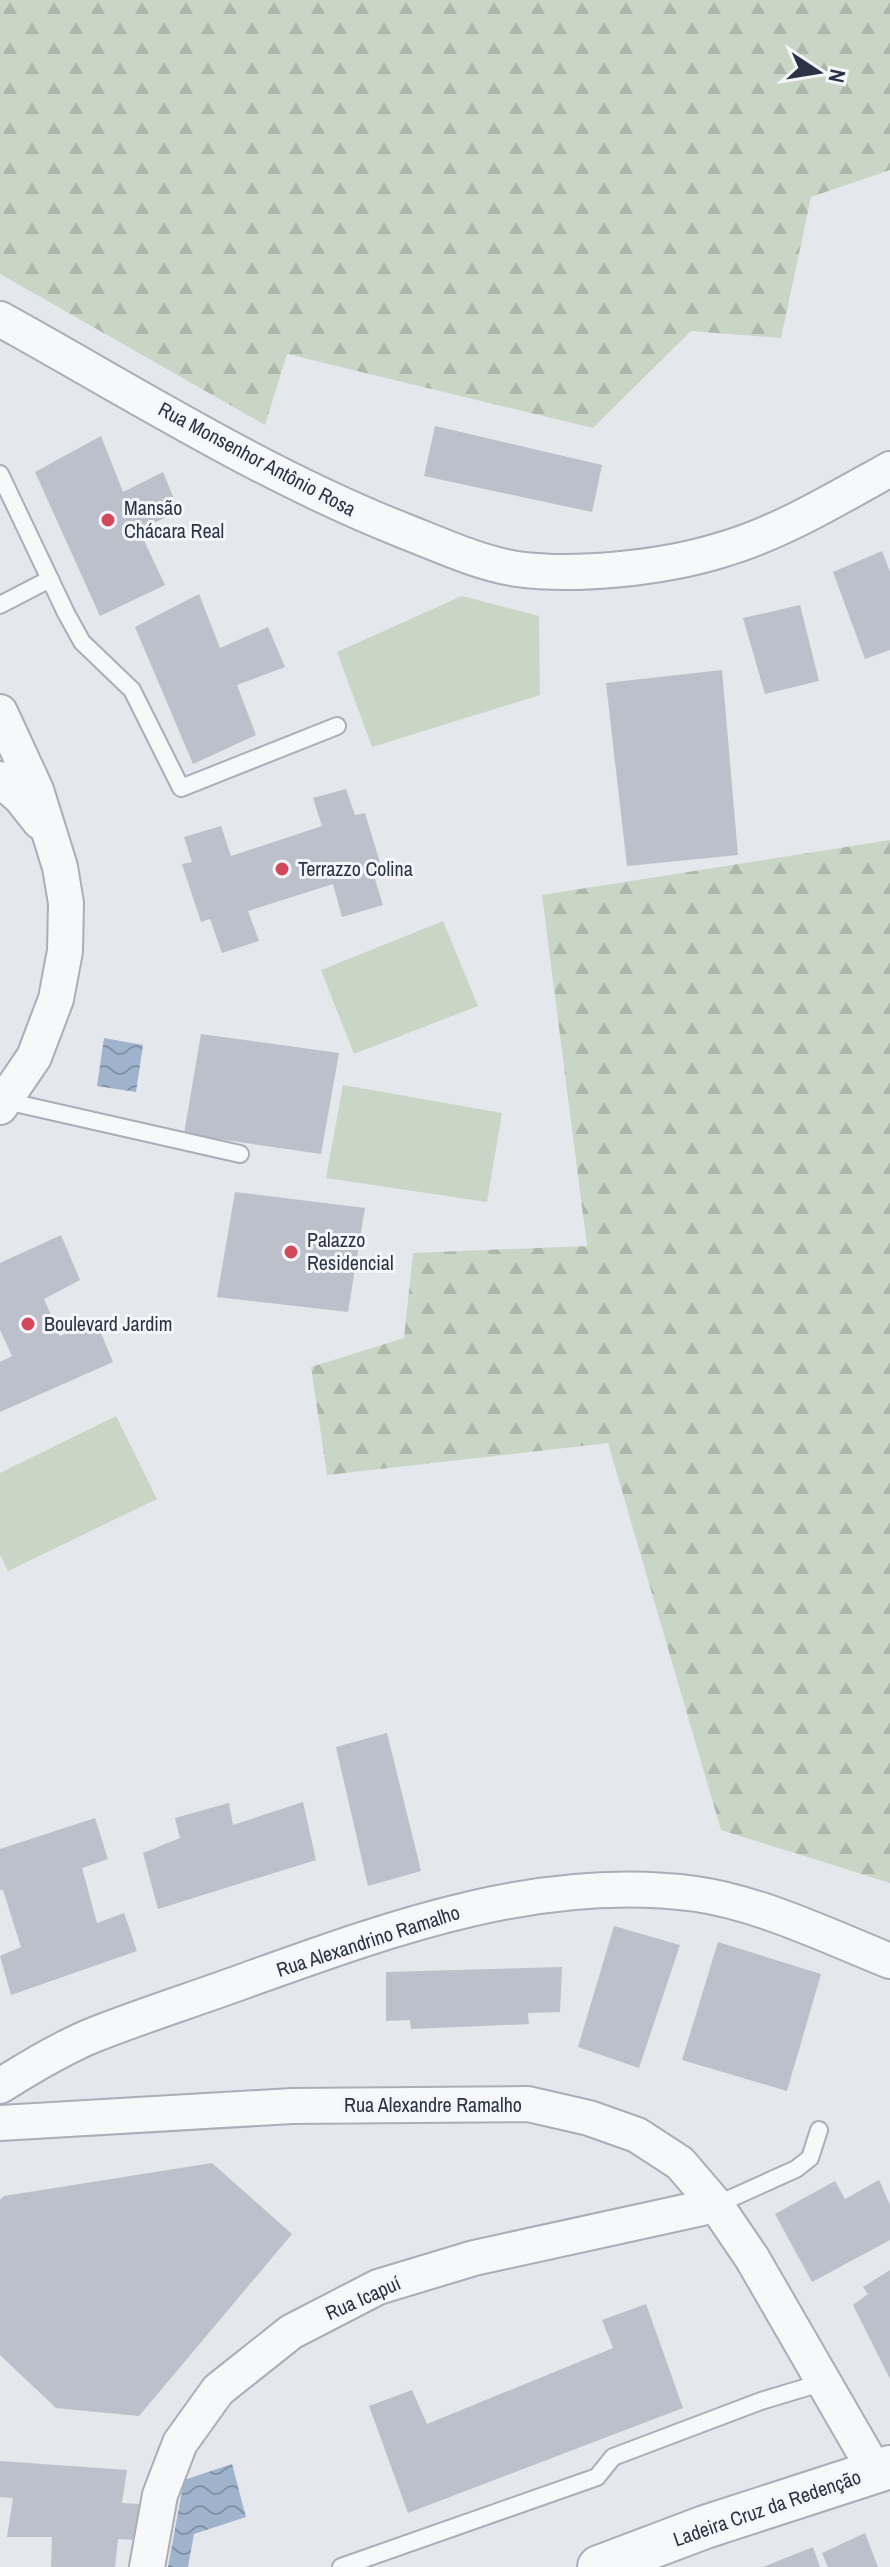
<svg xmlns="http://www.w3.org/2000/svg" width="890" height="2567" viewBox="0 0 890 2567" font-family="'Archivo Narrow',sans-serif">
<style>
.forest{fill:url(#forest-firs)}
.pitch{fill:#c9d6c5}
.water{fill:url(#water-waves)}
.building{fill:#bbc0ca}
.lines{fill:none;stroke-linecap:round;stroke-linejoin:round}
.service-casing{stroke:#a9aeb7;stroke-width:20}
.minor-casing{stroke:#a9aeb7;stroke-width:38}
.tertiary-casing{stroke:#a9aeb7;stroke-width:46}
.service{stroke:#f7f8fa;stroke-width:16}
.minor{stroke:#f7f8fa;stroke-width:34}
.tertiary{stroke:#f7f8fa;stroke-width:42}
.poi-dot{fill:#d1495b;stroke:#f4f6f9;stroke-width:3}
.labels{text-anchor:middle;stroke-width:6;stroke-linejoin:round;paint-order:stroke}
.street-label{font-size:20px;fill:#2b3445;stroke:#f4f6f9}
.poi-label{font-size:20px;fill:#2b3445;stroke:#f4f6f9;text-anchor:start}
</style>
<defs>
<pattern id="forest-firs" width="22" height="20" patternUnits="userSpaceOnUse" patternTransform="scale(2)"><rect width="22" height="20" fill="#c9d6c5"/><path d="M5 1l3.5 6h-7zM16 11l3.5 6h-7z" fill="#adb8ab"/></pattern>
<pattern id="water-waves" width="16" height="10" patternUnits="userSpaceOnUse" patternTransform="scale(2)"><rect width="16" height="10" fill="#9fb4cc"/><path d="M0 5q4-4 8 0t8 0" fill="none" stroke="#8293a7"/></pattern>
</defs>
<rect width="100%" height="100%" fill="#e4e7ec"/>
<g class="forest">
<polygon points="0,0 890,0 890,170 811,197 781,338 691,331 593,428 287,354 265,425 0,274"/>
<polygon points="890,840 890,1883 721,1830 608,1443 327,1475 311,1367 404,1338 413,1253 587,1246 542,895"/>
</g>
<g class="pitch">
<polygon points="462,596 539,616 540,695 372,747 337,652"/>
<polygon points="443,921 478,1006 354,1054 321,970"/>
<polygon points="343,1085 502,1113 487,1202 326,1178"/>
<polygon points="116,1416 157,1499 8,1571 0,1555 0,1473"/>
</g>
<g class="water">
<polygon points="104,1038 143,1045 136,1092 97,1086"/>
<polygon points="232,2464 246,2517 194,2534 188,2567 168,2567 184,2480"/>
</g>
<g class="building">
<polygon points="435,426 602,465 592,512 424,476"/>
<polygon points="101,436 123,492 163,472 179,511 139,530 165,585 100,616 35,472"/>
<polygon points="882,551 890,572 890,650 865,659 833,572"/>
<polygon points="199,594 220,648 268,627 285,667 237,685 256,735 193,764 135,627"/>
<polygon points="800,605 819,681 765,694 743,618"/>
<polygon points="722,670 738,855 627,866 606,683"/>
<polygon points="346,789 355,815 365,813 383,873 374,876 383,905 342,917 333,884 248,911 259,941 222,953 210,919 201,922 182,864 192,862 184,837 221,826 231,856 322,826 313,798"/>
<polygon points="201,1034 339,1053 321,1154 184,1134"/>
<polygon points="235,1192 365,1208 348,1312 217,1297"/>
<polygon points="61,1235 80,1280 44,1299 60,1336 95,1319 113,1362 0,1412 0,1362 12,1356 0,1330 0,1263"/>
<polygon points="387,1733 421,1871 368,1886 336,1747"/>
<polygon points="303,1802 316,1860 158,1909 143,1853 180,1838 175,1818 229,1803 233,1825"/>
<polygon points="95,1818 108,1859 82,1868 97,1923 124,1913 137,1951 11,1995 0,1956 21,1947 3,1890 0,1890 0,1849"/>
<polygon points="614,1926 680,1945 639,2068 578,2047"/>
<polygon points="718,1942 821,1974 787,2091 682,2060"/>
<polygon points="562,1967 560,2012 528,2013 529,2024 411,2029 410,2020 386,2021 386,1972"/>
<polygon points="212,2163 292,2234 139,2416 56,2408 0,2355 0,2200 4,2196"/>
<polygon points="879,2180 890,2205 890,2240 812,2282 775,2214 835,2181 845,2199"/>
<polygon points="890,2270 890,2379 853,2305 868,2294 863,2287"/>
<polygon points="646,2304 683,2408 408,2513 369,2406 412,2390 427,2424 613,2348 602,2320"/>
<polygon points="0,2461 127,2470 122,2503 140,2504 138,2540 118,2539 115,2567 51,2567 52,2537 7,2537 13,2498 0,2497"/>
<polygon points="865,2533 878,2567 828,2567 822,2553"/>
<polygon points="813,2547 820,2567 763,2567"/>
</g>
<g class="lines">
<g class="service-casing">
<g id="service">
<polyline points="0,474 66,613 82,642 132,690 181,788 337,726"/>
<polyline points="0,605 50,579"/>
<polyline points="6,1101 240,1154"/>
<polyline points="716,2205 796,2169 810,2158 819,2130"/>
<polyline points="341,2567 597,2477 613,2457 761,2401 824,2382"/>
</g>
</g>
<g class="minor-casing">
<g id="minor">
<path d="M0,319C132,392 261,474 402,530C438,544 478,563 517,569C576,577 663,568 721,550C780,533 836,499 890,469"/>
<polyline points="0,712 36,790 60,867 66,903 65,951 56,999 34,1057 0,1107"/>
<polyline points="0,779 21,798 40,822"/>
<path d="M0,2086C30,2067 63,2047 96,2034C144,2015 195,1999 244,1981C389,1929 539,1873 696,1894C760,1903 830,1937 890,1961"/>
<polyline points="0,2123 292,2106 528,2104 589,2118 637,2135 680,2163 716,2205 752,2258 875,2471"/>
<polyline points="147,2567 160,2495 180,2443 218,2390 291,2332 378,2287 474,2258 716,2205"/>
</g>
</g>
<g class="tertiary-casing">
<polyline id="tertiary" points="599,2567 705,2527 890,2467"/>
</g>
<use href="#service" class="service"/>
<use href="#minor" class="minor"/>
<use href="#tertiary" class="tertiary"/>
</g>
<g class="poi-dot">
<circle cx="108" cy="520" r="8"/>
<circle cx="282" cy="869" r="8"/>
<circle cx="291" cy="1252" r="8"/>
<circle cx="28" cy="1324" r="8"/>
</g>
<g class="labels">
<g class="street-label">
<text transform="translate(257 459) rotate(28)" y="7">Rua Monsenhor Antônio Rosa</text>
<text transform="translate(368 1941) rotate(-18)" y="7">Rua Alexandrino Ramalho</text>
<text x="433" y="2112">Rua Alexandre Ramalho</text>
<text transform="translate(363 2298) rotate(-24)" y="7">Rua Icapuí</text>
<text transform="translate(767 2508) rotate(-19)" y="7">Ladeira Cruz da Redenção</text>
</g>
<g class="poi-label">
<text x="124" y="515">Mansão<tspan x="124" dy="23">Chácara Real</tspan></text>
<text x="298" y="876">Terrazzo Colina</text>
<text x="307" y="1247">Palazzo<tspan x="307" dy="23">Residencial</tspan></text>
<text x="44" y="1331">Boulevard Jardim</text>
</g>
</g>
<g transform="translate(818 72) rotate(102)" stroke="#f4f6f9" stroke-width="6" paint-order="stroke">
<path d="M0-6L14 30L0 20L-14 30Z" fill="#2b3445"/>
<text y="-12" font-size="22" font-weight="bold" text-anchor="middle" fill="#2b3445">N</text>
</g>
</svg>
